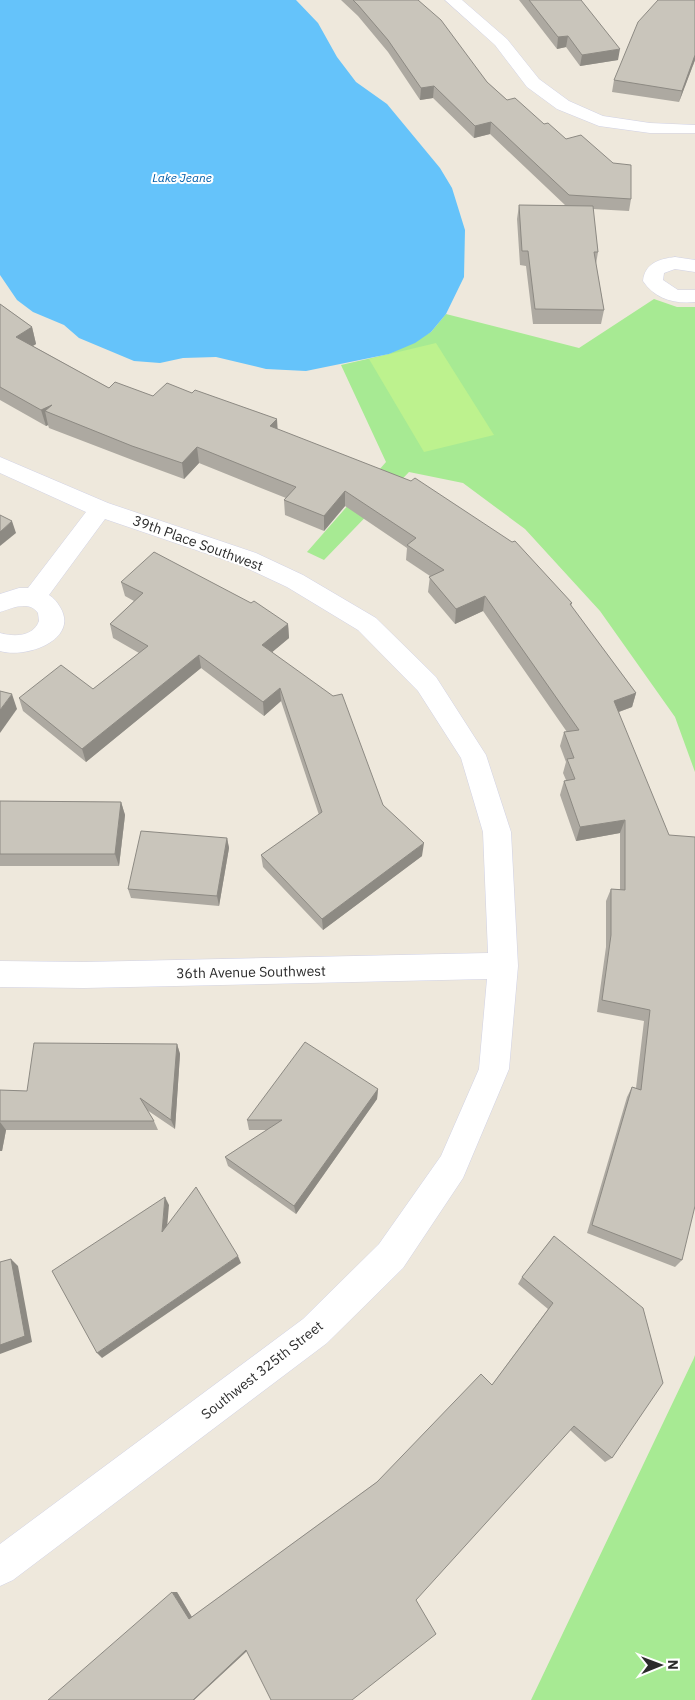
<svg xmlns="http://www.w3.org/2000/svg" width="695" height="1700" viewBox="0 0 695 1700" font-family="'IBM Plex Sans',sans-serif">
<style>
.green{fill:#a7ea93}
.pitch{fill:#bdf28e}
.water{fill:#65c3fa}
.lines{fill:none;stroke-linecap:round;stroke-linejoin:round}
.minor-casing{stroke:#d1d2e5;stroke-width:1}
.minor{fill:#fff;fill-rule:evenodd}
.wall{fill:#ada9a1}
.shaded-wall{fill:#8d8a83}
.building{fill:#c9c5bb;stroke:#8d8a83}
.labels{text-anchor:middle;stroke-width:4;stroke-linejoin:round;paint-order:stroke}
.far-water-label{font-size:12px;font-style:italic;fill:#015da9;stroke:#fff}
.street-label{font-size:14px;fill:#2b2b2b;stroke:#fff}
</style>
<rect width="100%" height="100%" fill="#eee8dc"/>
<g class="green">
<polygon points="654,299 677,307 695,307 695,772 675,717 600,611 525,529 463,483 409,472 324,560 307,552 386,462 341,365 389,354 431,332 446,314 579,348"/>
<polygon points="695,1355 695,1700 531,1700 694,1358"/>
</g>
<polygon class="pitch" points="436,343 494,435 424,452 369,359"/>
<polygon class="water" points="0,0 296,0 318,23 337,57 356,82 387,104 440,168 452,188 465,230 464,277 446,314 431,332 415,343 389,354 306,371 266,369 216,357 183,358 160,363 134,361 79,338 64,325 33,312 17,300 0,275"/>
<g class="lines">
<g class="minor-casing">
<g id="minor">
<polygon points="445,0 462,0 507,39 539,79 569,101 603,116 650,123 695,125 695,133 650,133 599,126 557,109 527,87 495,45"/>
<path d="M675,257L695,260V272L675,269L664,273L663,280L678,290H695V302C674,304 655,299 643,281C645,263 659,259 675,257Z"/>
<path d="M0,457L108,503L256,553L303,575L376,618L436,677L486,755L511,832L518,966L509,1069L463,1178L403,1268L327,1343L13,1580L0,1586V1544L303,1319L379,1244L441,1156L479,1069L487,979L84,988L0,987V961L84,962L488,953L483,832L461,758L418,691L358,630L287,587L240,565L105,519L49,595C54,598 57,602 60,607C80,640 25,659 0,651V633C14,637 33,637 39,621L38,613C29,600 12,608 0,612V594L19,588H28L86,512L0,473Z"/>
</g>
</g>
<use href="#minor" class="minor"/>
</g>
<g class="wall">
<polygon points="341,0 418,0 487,82 507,100 544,124 631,199 629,211 593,209 598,252 596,264 604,310 601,324 533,324 526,266 520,265 517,219 519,205 565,205 490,134 474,138 433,98 420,100 388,52 358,16"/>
<polygon points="519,0 581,0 618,60 580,66 566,47 557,49"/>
<polygon points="695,0 695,60 679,102 612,92 614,80"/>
<polygon points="0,304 32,327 36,344 33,346 109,388 153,396 277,429 572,603 571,606 636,693 632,707 619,712 682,1260 675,1267 587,1233 627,1097 632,1087 636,1088 644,1021 597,1012 606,947 606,901 611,889 620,889 620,833 576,841 560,795 564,781 566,780 563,773 566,762 560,746 564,732 567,732 483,611 455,624 428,592 430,576 406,560 407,548 345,506 324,531 285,515 284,500 286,498 199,463 184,479 135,461 49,428 48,425 46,426 0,400"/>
<polygon points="121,582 288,624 289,638 272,652 383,805 422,856 323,930 263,867 261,855 319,815 281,701 264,716 201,668 86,762 23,711 19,698 93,689 139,653 113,638 110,624 134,601 125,596"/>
<polygon points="0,801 121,802 125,815 119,866 0,866"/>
<polygon points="227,838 229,848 219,906 131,898 128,889"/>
<polygon points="177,1044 180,1054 175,1129 147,1110 154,1121 158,1130 6,1130 2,1151 0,1151 0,1090 27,1091"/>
<polygon points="378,1089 377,1099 296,1214 228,1166 225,1157 267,1130 249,1130 247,1120"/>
<polygon points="554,1236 612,1458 605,1462 570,1430 247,1651 194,1700 177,1592 192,1617 377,1482 492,1385 548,1309 518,1284 522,1277"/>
</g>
<g class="shaded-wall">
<polygon points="568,36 566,47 557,49 558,37"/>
<polygon points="620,49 618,60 580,66 582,55"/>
<polygon points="695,55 695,60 679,102 682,91"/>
<polygon points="434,86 433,98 420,100 421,88"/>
<polygon points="491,122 490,134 474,138 475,126"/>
<polygon points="32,327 36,344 20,353 16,337"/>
<polygon points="52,405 45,411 48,425 46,426 41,410"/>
<polygon points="277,419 278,435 270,426"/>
<polygon points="197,447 199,463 184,479 182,463"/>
<polygon points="345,491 345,506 324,531 324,516"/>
<polygon points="12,521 16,533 0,546 0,532"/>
<polygon points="485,596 483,611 455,624 456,609"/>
<polygon points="288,624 289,638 264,659 262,645"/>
<polygon points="199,655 201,668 86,762 82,749"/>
<polygon points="280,688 281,701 264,716 263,702"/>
<polygon points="636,693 632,707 610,715 614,701"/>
<polygon points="12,694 17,709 0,733 0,710"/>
<polygon points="121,802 125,815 119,866 115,854"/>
<polygon points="625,820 620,833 576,841 580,827"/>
<polygon points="227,838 229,848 219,906 217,896"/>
<polygon points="424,843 422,856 323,930 322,919"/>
<polygon points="177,1044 180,1054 175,1129 171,1120"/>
<polygon points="378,1089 377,1099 296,1214 294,1206"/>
<polygon points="0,1122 6,1130 2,1151 0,1151"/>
<polygon points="165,1197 169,1205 166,1240 162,1232"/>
<polygon points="238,1256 241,1263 102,1358 97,1353"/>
<polygon points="11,1259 18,1266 32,1342 0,1354 0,1345"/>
<polygon points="172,1592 177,1592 193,1619 189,1619"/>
<polygon points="249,1649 194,1700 193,1700 246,1650"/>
</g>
<g class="building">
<polygon points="353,0 418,0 441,20 487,82 507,100 515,98 544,124 548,123 566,139 581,135 613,163 631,165 631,199 569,195 491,122 475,126 434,86 421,88 388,40 358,5"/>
<polygon points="529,0 581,0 620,49 582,55 568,36 558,37"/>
<polygon points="658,0 695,0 695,55 682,91 614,80 638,22"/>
<polygon points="519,205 593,206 598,252 594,252 604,310 535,309 528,251 522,251"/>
<polygon points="0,304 32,327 16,337 109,388 115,382 153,396 167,383 192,393 195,390 277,419 270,426 411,481 415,478 512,542 515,541 572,603 570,604 636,693 614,701 669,835 695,837 695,1206 682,1260 592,1225 632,1087 641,1090 650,1010 602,1000 611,935 611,889 625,890 625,820 580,827 564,781 575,779 567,759 574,758 564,732 579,730 485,596 456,609 429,577 444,570 407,545 416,538 345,491 324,516 284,500 296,487 197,447 182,463 132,446 45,411 52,405 41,410 0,387"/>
<polygon points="0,515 12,521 0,532"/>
<polygon points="154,552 251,603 254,601 288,624 262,645 333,696 342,694 383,805 424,843 322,919 261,855 322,812 280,688 263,702 199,655 82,749 19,698 61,665 93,689 148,646 110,624 143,593 121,582"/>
<polygon points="0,691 12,694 0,710"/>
<polygon points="0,801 121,802 115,854 0,854"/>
<polygon points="141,831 227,838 217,896 128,889"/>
<polygon points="305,1042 378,1089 294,1206 225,1157 282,1120 247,1120"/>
<polygon points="34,1043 177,1044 171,1120 140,1098 154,1121 0,1121 0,1090 27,1091"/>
<polygon points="196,1187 238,1256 97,1353 52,1271 165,1197 162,1232"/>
<polygon points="554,1236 643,1308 663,1383 612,1458 574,1426 416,1600 436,1634 352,1700 271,1700 246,1650 193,1700 48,1700 172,1592 189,1619 377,1482 481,1374 492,1385 553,1303 522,1277"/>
<polygon points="11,1259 25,1336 0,1345 0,1262"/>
</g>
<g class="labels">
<g class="far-water-label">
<text x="182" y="182">Lake Jeane</text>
</g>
<g class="street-label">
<text transform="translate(198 543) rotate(20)" y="5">39th Place Southwest</text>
<text transform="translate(251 972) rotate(-1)" y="5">36th Avenue Southwest</text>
<text transform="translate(262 1370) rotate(-38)" y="5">Southwest 325th Street</text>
</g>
</g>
<g transform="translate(660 1665) rotate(89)" stroke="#ffffff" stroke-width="4" paint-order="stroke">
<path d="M0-4L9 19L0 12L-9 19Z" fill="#2b2b2b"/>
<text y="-8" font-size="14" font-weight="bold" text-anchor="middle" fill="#2b2b2b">N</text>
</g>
</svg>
